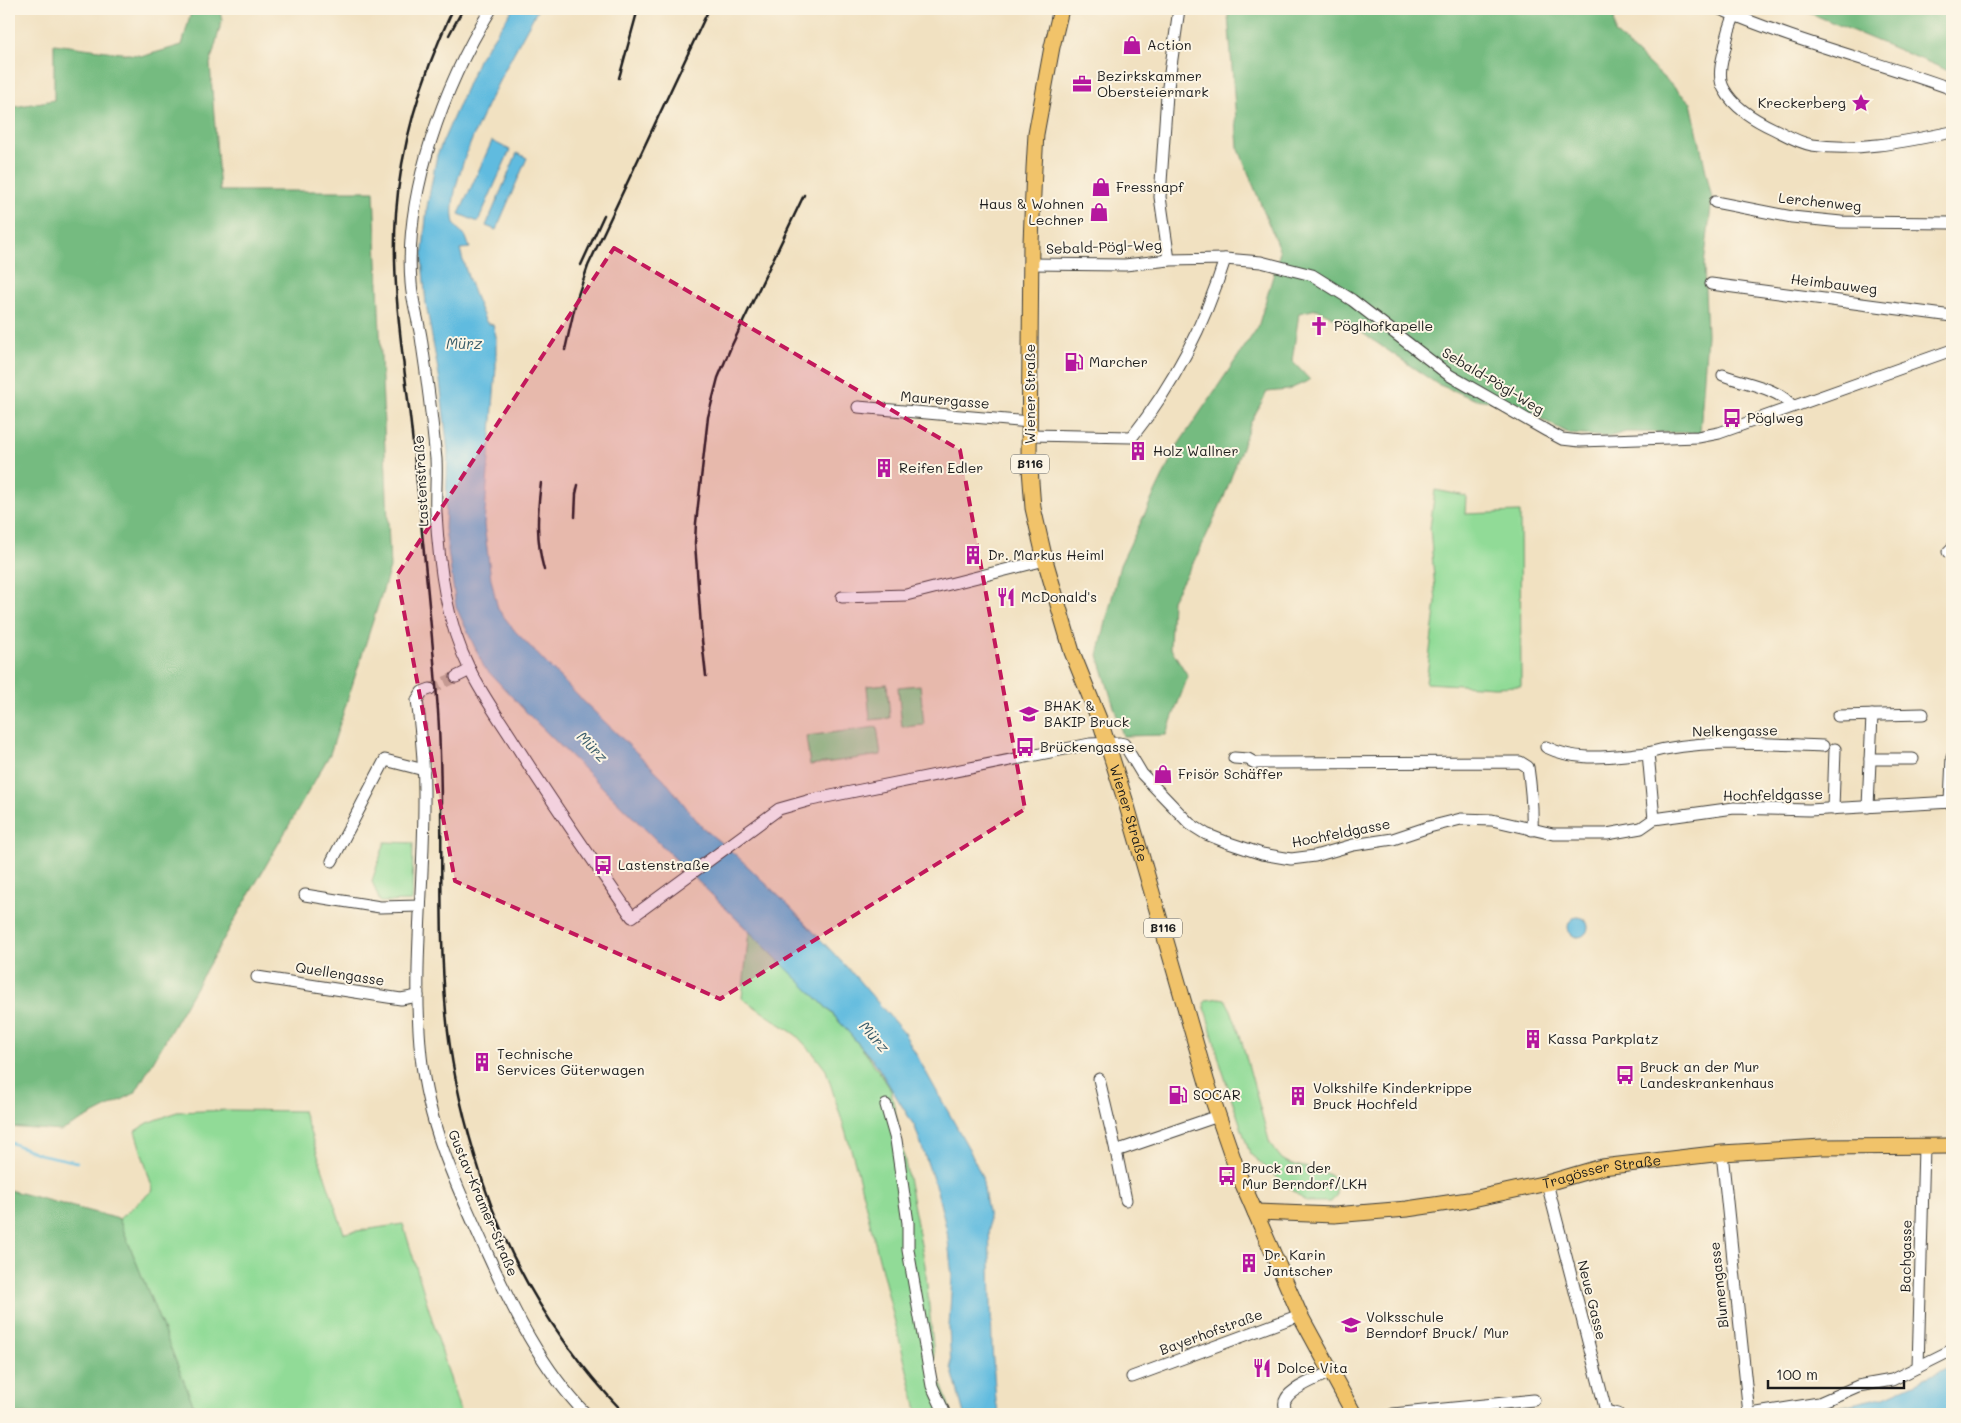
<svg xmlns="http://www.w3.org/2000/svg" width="1961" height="1423" viewBox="0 0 1961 1423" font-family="Mali,sans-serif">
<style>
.green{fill:#91db97;stroke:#567c5a}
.forest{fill:#74bb80;stroke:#486c4e}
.water{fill:#61bbdf;stroke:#3e6c7e}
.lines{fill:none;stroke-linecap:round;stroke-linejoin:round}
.stream{stroke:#61bbdf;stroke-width:2.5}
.minor-tunnel{stroke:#c6baa0;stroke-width:11;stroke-dasharray:11 5.5;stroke-linecap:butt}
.minor-casing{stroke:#3c3a35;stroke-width:13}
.major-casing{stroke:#3c3a35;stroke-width:17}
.minor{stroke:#fff;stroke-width:11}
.major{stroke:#f1c36a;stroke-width:15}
.rail{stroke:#1c1c1c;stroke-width:2.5}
.marked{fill:#c2185b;fill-opacity:0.2;stroke:#c2185b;stroke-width:4;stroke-dasharray:10 6;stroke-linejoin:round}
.labels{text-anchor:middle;stroke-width:4;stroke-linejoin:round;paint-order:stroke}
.shield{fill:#fcf5e5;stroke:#5f5d58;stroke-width:1}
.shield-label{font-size:12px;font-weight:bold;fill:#1c1c1c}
.poi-label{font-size:14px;fill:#1c1c1c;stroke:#fcf5e5;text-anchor:start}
.street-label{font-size:14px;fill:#1c1c1c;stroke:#fcf5e5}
.water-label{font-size:15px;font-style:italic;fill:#385c6a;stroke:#fcf5e5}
</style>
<rect width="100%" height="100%" fill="#fcf5e5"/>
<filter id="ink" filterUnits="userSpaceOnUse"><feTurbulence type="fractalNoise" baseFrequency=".02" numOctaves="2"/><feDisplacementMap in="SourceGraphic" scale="10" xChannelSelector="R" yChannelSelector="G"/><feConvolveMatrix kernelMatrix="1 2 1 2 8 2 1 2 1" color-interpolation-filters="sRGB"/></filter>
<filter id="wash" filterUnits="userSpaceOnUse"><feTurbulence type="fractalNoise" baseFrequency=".0096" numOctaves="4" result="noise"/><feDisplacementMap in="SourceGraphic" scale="20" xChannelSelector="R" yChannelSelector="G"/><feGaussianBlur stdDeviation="1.12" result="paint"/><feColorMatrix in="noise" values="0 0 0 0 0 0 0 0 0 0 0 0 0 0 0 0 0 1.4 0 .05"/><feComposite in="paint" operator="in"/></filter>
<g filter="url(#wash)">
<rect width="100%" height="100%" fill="#f1e1c1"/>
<g class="green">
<polygon points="1435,490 1466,496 1465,514 1520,512 1521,686 1495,687 1426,683 1436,602 1430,528"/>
<polygon points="887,684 890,718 870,720 867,686"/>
<polygon points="920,685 924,725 902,727 898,687"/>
<polygon points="877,727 881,755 810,765 806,736"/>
<polygon points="385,842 413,843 412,901 380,902 372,881"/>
<path d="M749,931C799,981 854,1029 891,1090L925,1265L935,1367L952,1414H918L854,1159L826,1070L813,1053L796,1035L742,998Z"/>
<polygon points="1219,998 1225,999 1231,1010 1240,1035 1270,1144 1282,1159 1291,1164 1321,1171 1332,1176 1336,1187 1336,1196 1331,1202 1306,1202 1250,1154 1221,1066 1206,1012 1204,1003 1207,1000"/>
<polygon points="230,1110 303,1111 344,1233 403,1224 461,1414 197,1414 119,1219 153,1190 135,1131 148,1123 177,1112"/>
</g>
<g class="forest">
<polygon points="192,9 219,9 222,20 210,64 220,191 374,191 390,568 330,754 135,1093 61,1131 9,1127 9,108 54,100 54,44 144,56 182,45"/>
<polygon points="1231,9 1614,9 1615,33 1691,103 1712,199 1704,265 1707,335 1700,433 1626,432 1608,437 1570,434 1545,421 1518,404 1474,399 1437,384 1358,330 1317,309 1299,313 1292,361 1310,380 1288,390 1267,392 1251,422 1224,497 1199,552 1172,600 1170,647 1188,676 1166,735 1123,736 1098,655 1120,565 1178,445 1258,327 1280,252 1238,147 1228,15"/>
<polygon points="1800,9 1952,9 1952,73 1940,67"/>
<polygon points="9,1190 119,1219 197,1414 9,1414"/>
</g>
<g class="water">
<path d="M513,9H538C515,50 442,178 454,223C456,228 460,231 464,234C467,238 468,244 470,248L460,249C466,274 475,297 485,320L487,323L493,325L496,336V367L484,525L491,579L498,609L515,631L577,695L663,778L702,827L738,857L786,903L855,976L904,1033L969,1149L982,1177L989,1219L992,1347L996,1401L999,1414H964L951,1367L949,1327L952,1276L947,1231L937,1191L915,1127L876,1064L832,1013L529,715L484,667L456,607L445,529L448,452L440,381L426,304L422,260L427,207L437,155L478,60Z"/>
<polygon points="492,141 510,150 478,222 459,214"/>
<polygon points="517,153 527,158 496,230 486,226"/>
<circle cx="1578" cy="927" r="10"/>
<polygon points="1952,1366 1952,1414 1807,1414 1882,1397"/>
</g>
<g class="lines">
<polyline class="stream" points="9,1142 39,1154 77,1162"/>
</g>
</g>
<g filter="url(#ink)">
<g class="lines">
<polyline class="minor-tunnel" points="430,689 456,677"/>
<g class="minor-casing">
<g id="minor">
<path d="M491,9C444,85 404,193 411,283C412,301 418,319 421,337C427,377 432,418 436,459C437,477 435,495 436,513C439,566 446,622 470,670C482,695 499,718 514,742C551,801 592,859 632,917L779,809L811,800L1090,744L1119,743L1124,744L1142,774L1190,824L1206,834L1226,842L1262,854L1291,859L1315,856L1353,845L1393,839L1429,827L1461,819L1492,820L1553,834H1607L1641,828L1654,819L1734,808L1809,810L1952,802"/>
<path d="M1720,9C1796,42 1875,61 1952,89"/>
<path d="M1735,15C1730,25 1727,37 1725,48C1722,60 1717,77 1724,89C1734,108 1755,120 1774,129C1786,135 1799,143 1812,145C1858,152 1907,141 1952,132"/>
<polyline points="1715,202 1792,217 1841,222 1952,223"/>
<polyline points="1169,260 1160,197 1167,94 1179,9"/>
<polyline points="1031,264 1125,265 1169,260 1225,259 1261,262 1312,275 1352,300 1449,375 1547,431 1562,439 1580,441 1698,437 1719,433 1952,350"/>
<polyline points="1711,284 1952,316"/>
<path d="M1723,375C1745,384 1777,387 1792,406"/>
<polyline points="858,407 1030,422"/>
<path d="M1030,435L1132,437C1174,384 1205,323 1225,259"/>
<polyline points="1948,552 1952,548"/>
<polyline points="842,597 906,595 1045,560"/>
<polyline points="456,677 470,670"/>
<path d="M430,689L422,692L417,700C421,730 424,760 424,791C425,879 412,968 421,1056C428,1127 458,1189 487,1253C513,1310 542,1369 586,1414"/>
<polyline points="1838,716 1923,714"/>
<path d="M1546,747C1579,763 1612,756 1648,753L1654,819"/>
<path d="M1648,753C1704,738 1765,744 1823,746"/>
<path d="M1234,758L1248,759L1255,763L1520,762L1528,767C1531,788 1533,808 1532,830"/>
<polyline points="1870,759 1913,759"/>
<polyline points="1950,802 1952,757"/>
<polyline points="1868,807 1872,715"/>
<polyline points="1833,809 1835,749"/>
<polyline points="332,861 385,760 424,770"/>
<polyline points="305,895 380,907 420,906"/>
<polyline points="257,977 401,999 418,996"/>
<polyline points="1099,1079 1116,1151"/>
<polyline points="886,1105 896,1140 908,1223 908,1250 932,1386 945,1414"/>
<polyline points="1722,1153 1749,1414"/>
<polyline points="1547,1183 1606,1411 1618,1414"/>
<polyline points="1126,1200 1116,1151 1218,1116"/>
<polyline points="1918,1367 1924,1147"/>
<polyline points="1132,1377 1300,1315"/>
<path d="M1287,1414C1285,1409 1283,1403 1286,1399C1291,1388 1319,1378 1330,1372"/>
<polyline points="1393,1414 1534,1400"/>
<polyline points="1751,1414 1819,1403 1858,1386 1892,1380 1952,1350"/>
</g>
</g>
<g class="major-casing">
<g id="major">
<path id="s1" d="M1061,9L1052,47L1036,134L1034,168L1031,243L1029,456L1033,508L1045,560L1072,652L1101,724L1127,806L1207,1083L1238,1173L1300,1315L1354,1414"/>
<path id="s2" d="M1255,1212L1334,1215L1407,1209L1468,1200L1547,1183L1602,1167L1722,1153L1822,1147L1952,1146"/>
</g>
</g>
<use href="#minor" class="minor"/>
<use href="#major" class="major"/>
<g class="rail">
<path d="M453,9C423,73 401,141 396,213C391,284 403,355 411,425C421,520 431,616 438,711C445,811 437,912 446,1012C450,1061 461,1109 475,1156C503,1256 554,1340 625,1414"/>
<polyline points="449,35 463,9"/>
<polyline points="619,78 638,9"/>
<polyline points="581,265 604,215"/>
<polyline points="565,350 576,301 588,266 709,9"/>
<path d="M541,483C537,513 536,541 544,570"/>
<polyline points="575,517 576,494 578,485"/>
<polyline points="706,676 702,640 695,543 696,523 708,417 718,378 731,347 804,195"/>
</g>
</g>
</g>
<path class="marked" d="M614,248L960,450L1025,809L720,999L455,881L397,575Z"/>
<defs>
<g id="shop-bare" transform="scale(1.5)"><path d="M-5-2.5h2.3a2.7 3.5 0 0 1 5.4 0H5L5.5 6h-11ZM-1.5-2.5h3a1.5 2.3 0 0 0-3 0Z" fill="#b5179e" stroke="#fcf5e5" stroke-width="2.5" paint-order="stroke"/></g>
<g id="office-bare" transform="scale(1.5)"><path d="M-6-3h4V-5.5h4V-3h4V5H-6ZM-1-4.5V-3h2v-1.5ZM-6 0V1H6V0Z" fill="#b5179e" stroke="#fcf5e5" stroke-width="2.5" paint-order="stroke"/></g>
<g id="sight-bare" transform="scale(1.5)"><path d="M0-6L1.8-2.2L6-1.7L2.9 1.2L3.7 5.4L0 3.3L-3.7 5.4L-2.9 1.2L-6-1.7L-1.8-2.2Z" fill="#b5179e" stroke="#fcf5e5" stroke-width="2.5" paint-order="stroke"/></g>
<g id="church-bare" transform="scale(1.5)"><path d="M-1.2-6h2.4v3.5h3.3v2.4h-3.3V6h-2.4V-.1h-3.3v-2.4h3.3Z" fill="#b5179e" stroke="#fcf5e5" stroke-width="2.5" paint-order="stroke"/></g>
<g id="fuel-bare" transform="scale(1.5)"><path d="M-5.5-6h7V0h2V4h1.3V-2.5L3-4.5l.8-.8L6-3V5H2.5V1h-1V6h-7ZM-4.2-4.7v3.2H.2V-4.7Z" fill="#b5179e" stroke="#fcf5e5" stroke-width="2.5" paint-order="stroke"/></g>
<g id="bus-bare" transform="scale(1.5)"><path d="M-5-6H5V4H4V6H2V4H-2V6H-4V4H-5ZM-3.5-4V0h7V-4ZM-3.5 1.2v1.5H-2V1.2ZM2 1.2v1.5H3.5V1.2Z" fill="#b5179e" stroke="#fcf5e5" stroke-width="2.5" paint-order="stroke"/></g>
<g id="building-bare" transform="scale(1.5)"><path d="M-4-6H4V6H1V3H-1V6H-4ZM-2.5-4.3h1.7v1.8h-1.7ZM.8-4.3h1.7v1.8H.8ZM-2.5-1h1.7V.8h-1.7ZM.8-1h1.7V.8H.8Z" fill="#b5179e" stroke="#fcf5e5" stroke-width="2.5" paint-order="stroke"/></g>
<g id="restaurant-bare" transform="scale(1.5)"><path d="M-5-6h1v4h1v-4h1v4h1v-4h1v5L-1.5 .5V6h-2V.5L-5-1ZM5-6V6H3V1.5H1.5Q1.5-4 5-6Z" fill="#b5179e" stroke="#fcf5e5" stroke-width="2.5" paint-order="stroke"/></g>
<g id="school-bare" transform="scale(1.5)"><path d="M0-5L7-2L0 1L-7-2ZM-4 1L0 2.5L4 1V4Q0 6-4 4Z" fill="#b5179e" stroke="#fcf5e5" stroke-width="2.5" paint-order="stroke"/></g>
</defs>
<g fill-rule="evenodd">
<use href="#shop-bare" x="1132" y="45"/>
<use href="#office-bare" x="1082" y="84"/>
<use href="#sight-bare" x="1861" y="103"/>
<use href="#shop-bare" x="1101" y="187"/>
<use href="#shop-bare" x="1099" y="212"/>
<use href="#church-bare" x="1319" y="326"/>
<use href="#fuel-bare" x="1074" y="362"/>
<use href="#bus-bare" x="1732" y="418"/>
<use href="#building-bare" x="1138" y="451"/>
<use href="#building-bare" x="884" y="468"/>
<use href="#building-bare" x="973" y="555"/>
<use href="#restaurant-bare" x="1006" y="597"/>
<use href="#school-bare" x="1029" y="714"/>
<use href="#bus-bare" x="1025" y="747"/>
<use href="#shop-bare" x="1163" y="774"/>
<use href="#bus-bare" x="603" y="865"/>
<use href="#building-bare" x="1533" y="1039"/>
<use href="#building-bare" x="482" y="1062"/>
<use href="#bus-bare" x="1625" y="1075"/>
<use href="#fuel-bare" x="1178" y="1095"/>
<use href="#building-bare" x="1298" y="1096"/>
<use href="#bus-bare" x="1227" y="1176"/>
<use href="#building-bare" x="1249" y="1263"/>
<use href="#school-bare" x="1351" y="1325"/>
<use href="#restaurant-bare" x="1262" y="1368"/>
</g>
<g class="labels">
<g class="shield">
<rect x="1011" y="454.5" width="38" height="19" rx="4"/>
<rect x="1144" y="918.5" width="38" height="19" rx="4"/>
</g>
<g class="shield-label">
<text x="1030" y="468">B116</text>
<text x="1163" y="932">B116</text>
</g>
<g class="poi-label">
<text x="1147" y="50">Action</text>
<text x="1097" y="81">Bezirkskammer<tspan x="1097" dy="16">Obersteiermark</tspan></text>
<text x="1846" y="108" text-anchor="end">Kreckerberg</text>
<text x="1116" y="192">Fressnapf</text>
<text x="1084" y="209" text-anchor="end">Haus &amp; Wohnen<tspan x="1084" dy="16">Lechner</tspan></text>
<text x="1334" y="331">Pöglhofkapelle</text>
<text x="1089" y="367">Marcher</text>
<text x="1747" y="423">Pöglweg</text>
<text x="1153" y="456">Holz Wallner</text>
<text x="899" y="473">Reifen Edler</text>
<text x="988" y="560">Dr. Markus Heiml</text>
<text x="1021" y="602">McDonald's</text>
<text x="1044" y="711">BHAK &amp;<tspan x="1044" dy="16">BAKIP Bruck</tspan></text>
<text x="1040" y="752">Brückengasse</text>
<text x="1178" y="779">Frisör Schäffer</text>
<text x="618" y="870">Lastenstraße</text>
<text x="1548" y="1044">Kassa Parkplatz</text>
<text x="497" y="1059">Technische<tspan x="497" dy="16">Services Güterwagen</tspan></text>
<text x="1640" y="1072">Bruck an der Mur<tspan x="1640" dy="16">Landeskrankenhaus</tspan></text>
<text x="1313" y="1093">Volkshilfe Kinderkrippe<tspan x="1313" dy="16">Bruck Hochfeld</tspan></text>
<text x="1193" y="1100">SOCAR</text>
<text x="1242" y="1173">Bruck an der<tspan x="1242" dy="16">Mur Berndorf/LKH</tspan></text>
<text x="1264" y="1260">Dr. Karin<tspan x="1264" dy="16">Jantscher</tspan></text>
<text x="1366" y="1322">Volksschule<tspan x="1366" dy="16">Berndorf Bruck/ Mur</tspan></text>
<text x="1277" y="1373">Dolce Vita</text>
</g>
<g class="street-label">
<text transform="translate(1820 202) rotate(6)" y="5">Lerchenweg</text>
<text transform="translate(1104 247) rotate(-2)" y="5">Sebald-Pögl-Weg</text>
<text transform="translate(1834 284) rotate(7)" y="5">Heimbauweg</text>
<text transform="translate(1493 381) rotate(31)" y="5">Sebald-Pögl-Weg</text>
<text transform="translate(1030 394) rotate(-90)" y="5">Wiener Straße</text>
<text transform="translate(945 400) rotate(5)" y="5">Maurergasse</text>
<text transform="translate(421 481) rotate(-93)" y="5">Lastenstraße</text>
<text transform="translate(1735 731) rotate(-1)" y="5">Nelkengasse</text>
<text transform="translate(1773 795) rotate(-1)" y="5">Hochfeldgasse</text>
<text dy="5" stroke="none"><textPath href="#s1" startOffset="822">Wiener Straße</textPath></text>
<text transform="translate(1341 833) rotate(-11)" y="5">Hochfeldgasse</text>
<text transform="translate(340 974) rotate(9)" y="5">Quellengasse</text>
<text dy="5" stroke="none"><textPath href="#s2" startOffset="351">Tragösser Straße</textPath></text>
<text transform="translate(483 1203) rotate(67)" y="5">Gustav-Kramer-Straße</text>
<text transform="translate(1906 1256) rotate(-89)" y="5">Bachgasse</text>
<text transform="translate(1719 1285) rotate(-96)" y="5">Blumengasse</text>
<text transform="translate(1592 1300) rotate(76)" y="5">Neue Gasse</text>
<text transform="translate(1211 1332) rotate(-20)" y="5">Bayerhofstraße</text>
</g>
<g class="water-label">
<text x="464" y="349">Mürz</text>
<text transform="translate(592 747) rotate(45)" y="5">Mürz</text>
<text transform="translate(874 1037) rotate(48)" y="5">Mürz</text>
</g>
</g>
<rect width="1961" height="1423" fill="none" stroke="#fcf5e5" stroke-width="30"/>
<path d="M1768 1380v8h136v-8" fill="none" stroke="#1c1c1c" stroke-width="2.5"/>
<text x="1776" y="1380" font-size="15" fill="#1c1c1c" stroke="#fcf5e5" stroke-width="4" paint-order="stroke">100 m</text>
</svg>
